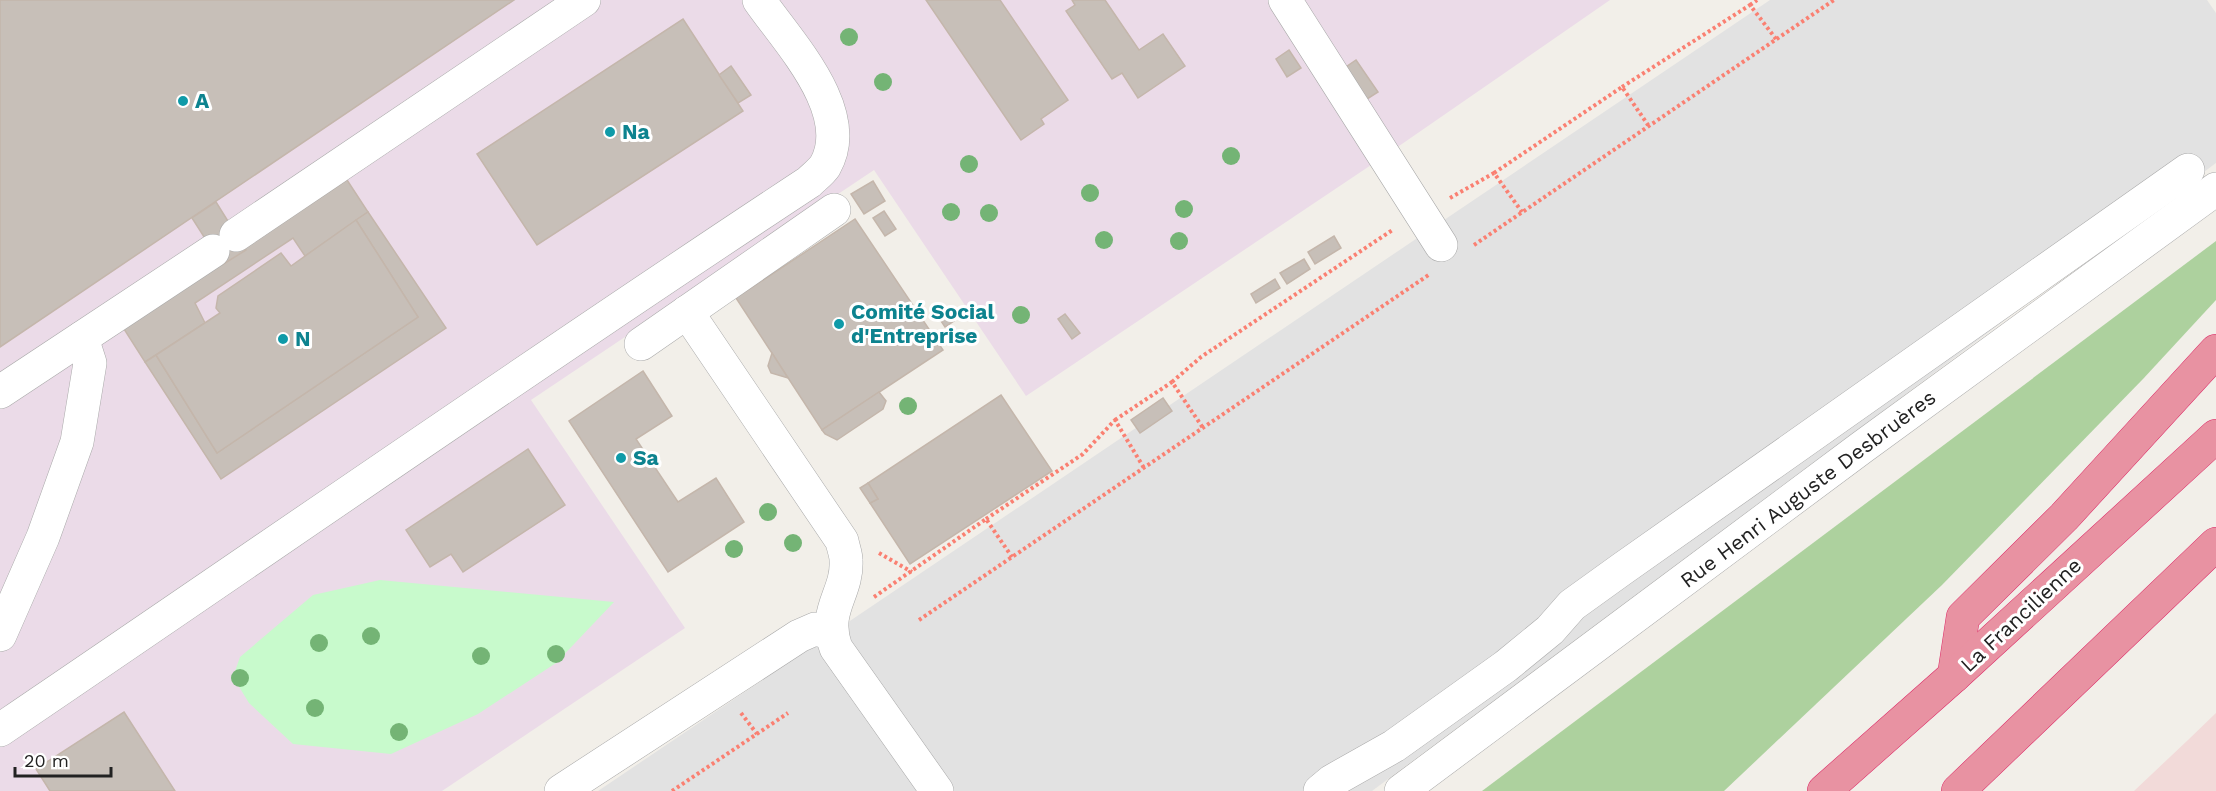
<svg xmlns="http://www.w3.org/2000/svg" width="2216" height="791" viewBox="0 0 2216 791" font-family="'Work Sans',sans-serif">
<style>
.commercial{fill:#f2dad9}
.industrial{fill:#ebdbe8}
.forest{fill:#add19e}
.park{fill:#c8facc}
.parking{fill:#e2e2e2}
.building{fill:#c7bfb8;stroke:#c4b6ab;stroke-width:1.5}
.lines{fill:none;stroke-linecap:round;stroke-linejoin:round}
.minor-casing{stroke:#a9a9a9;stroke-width:34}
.highway-casing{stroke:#dc2a67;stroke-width:34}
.path{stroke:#fa8072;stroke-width:4;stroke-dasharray:3 3;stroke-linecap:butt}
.minor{stroke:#fff;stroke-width:33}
.highway{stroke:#e892a2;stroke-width:33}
.tree{fill:#74b475}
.culture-dot{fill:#0f9aa8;stroke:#fff;stroke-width:2}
.labels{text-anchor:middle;stroke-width:6;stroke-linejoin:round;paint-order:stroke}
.culture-label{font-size:21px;font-weight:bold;fill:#0d838f;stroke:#fff;text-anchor:start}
.street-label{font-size:21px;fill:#222;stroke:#fff}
</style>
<rect width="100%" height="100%" fill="#f2efe9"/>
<polygon class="commercial" points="2216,713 2216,791 2134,791 2188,740"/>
<polygon class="industrial" points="0,0 1610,0 1386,155 1026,396 874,170 531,400 685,628 442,791 0,791"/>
<polygon class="forest" points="2216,241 2216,300 2143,379 1942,585 1724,791 1482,791"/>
<polygon class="park" points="380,580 614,602 556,663 478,714 391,754 293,744 249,703 233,677 240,657 313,595"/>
<polygon class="parking" points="1770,0 2207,0 2216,13 2216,163 1372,791 598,791"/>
<g class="building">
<polygon points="0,0 514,0 0,347"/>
<polygon points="926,0 1000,0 1068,100 1041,119 1044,124 1021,140"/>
<polygon points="1072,0 1105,0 1139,50 1163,34 1185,66 1138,98 1122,73 1112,79 1066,11 1075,5"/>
<polygon points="683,19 743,111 537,245 477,154"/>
<polygon points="1289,50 1301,68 1287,77 1276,59"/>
<polygon points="1356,60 1378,92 1364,101 1343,69"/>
<polygon points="731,66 751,95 738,103 719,75"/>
<polygon points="347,180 368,212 305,256 293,238 195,303 205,323 145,362 124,329"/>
<polygon points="873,181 885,201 864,214 851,194"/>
<polygon points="216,202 246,250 222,265 192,218"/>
<polygon points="884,211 896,229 885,236 873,218"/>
<polygon points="368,212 446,328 221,479 145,362 156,355 217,453 418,317 356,220"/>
<polygon points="855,219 943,350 822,430 736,298"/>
<polygon points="356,220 418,317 217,453 156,355 220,313 216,308 218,296 281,253 291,266"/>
<polygon points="1334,236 1341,248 1315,264 1308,252"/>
<polygon points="1304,259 1310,269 1287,284 1280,273"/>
<polygon points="1275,279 1280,288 1256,303 1251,294"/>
<polygon points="944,306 954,321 945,327 935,312"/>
<polygon points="1065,314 1080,333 1072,339 1058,319"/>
<polygon points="772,353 788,378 771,373 768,366"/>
<polygon points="643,371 672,416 636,439 678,502 716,478 744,522 668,572 569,421"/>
<polygon points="879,392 886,401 883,409 837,440 825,434 822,430"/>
<polygon points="1001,395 1052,471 910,564 870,503 878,499 868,483"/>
<polygon points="1163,398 1172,411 1140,433 1131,420"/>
<polygon points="528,449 565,505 463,572 451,554 430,567 406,530"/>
<polygon points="868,483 878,499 870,503 860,488"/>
<polygon points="124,712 175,791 50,791 36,769"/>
</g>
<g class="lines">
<g class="minor-casing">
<g id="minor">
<polyline points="1285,0 1441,245"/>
<polyline points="236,235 584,0"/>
<path d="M687,312L842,541C843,547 846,554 846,560C848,594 822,609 836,648L937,791"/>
<polyline points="641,344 834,210"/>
<polyline points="0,392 213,251"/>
<polyline points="0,635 43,537 77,442 90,363 82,338"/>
<path d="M0,730C270,547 537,361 809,182C814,177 821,172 825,166C856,112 788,42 759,0"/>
<polyline points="561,791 799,636 815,629 831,633"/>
<polyline points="1320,791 1332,781 1394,746 1506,666 1550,630 1572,605 1622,569 2188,170"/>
<polyline points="1401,791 1861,448 2216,189"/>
</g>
</g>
<g class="highway-casing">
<g id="highway">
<polyline points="1954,676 1963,617 2064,517 2216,351"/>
<polyline points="1824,791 1954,676 2216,436"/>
<polyline points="1958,791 2216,544"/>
</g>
</g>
<g class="path">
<polyline points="1750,5 1757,0"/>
<polyline points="1622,87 1750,5 1776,39"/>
<polyline points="1494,173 1622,87 1648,125"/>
<polyline points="1450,198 1494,173 1522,212"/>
<polyline points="1474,245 1834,0"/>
<polyline points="1172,382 1201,357 1394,229"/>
<polyline points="1115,420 1172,382 1203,428"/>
<polyline points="986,519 1083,454 1115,420 1144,468"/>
<polyline points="879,553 912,572"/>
<polyline points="874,597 986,519 1012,557"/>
<polyline points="919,620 1430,274"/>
<polyline points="741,713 757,734"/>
<polyline points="672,791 788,713"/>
</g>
<use href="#minor" class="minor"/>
<use href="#highway" class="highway"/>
</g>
<g class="tree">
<circle cx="849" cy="37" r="9"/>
<circle cx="883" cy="82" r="9"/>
<circle cx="1231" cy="156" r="9"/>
<circle cx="969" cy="164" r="9"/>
<circle cx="1090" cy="193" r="9"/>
<circle cx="1184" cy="209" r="9"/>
<circle cx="951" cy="212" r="9"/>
<circle cx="989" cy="213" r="9"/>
<circle cx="1104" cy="240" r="9"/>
<circle cx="1179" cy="241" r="9"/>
<circle cx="1021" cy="315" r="9"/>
<circle cx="908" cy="406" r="9"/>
<circle cx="768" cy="512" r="9"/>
<circle cx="793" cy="543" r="9"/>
<circle cx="734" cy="549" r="9"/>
<circle cx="371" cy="636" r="9"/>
<circle cx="319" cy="643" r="9"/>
<circle cx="556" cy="654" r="9"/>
<circle cx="481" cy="656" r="9"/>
<circle cx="240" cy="678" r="9"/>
<circle cx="315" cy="708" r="9"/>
<circle cx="399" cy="732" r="9"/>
</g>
<g class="culture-dot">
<circle cx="183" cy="101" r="6"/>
<circle cx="610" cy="132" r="6"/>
<circle cx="839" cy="324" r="6"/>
<circle cx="283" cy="339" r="6"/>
<circle cx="621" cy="458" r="6"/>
</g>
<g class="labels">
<g class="culture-label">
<text x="195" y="108">A</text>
<text x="622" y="139">Na</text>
<text x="851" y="319">Comité Social<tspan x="851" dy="24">d'Entreprise</tspan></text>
<text x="295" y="346">N</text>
<text x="633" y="465">Sa</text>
</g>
<g class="street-label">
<text transform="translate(1808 489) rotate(-37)" y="7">Rue Henri Auguste Desbruères</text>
<text transform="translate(2021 615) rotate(-43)" y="7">La Francilienne</text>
</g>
</g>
<path d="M15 767v9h96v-9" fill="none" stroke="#222222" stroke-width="3"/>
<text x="24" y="767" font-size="18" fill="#222222" stroke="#ffffff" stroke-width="4.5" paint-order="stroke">20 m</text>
</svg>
